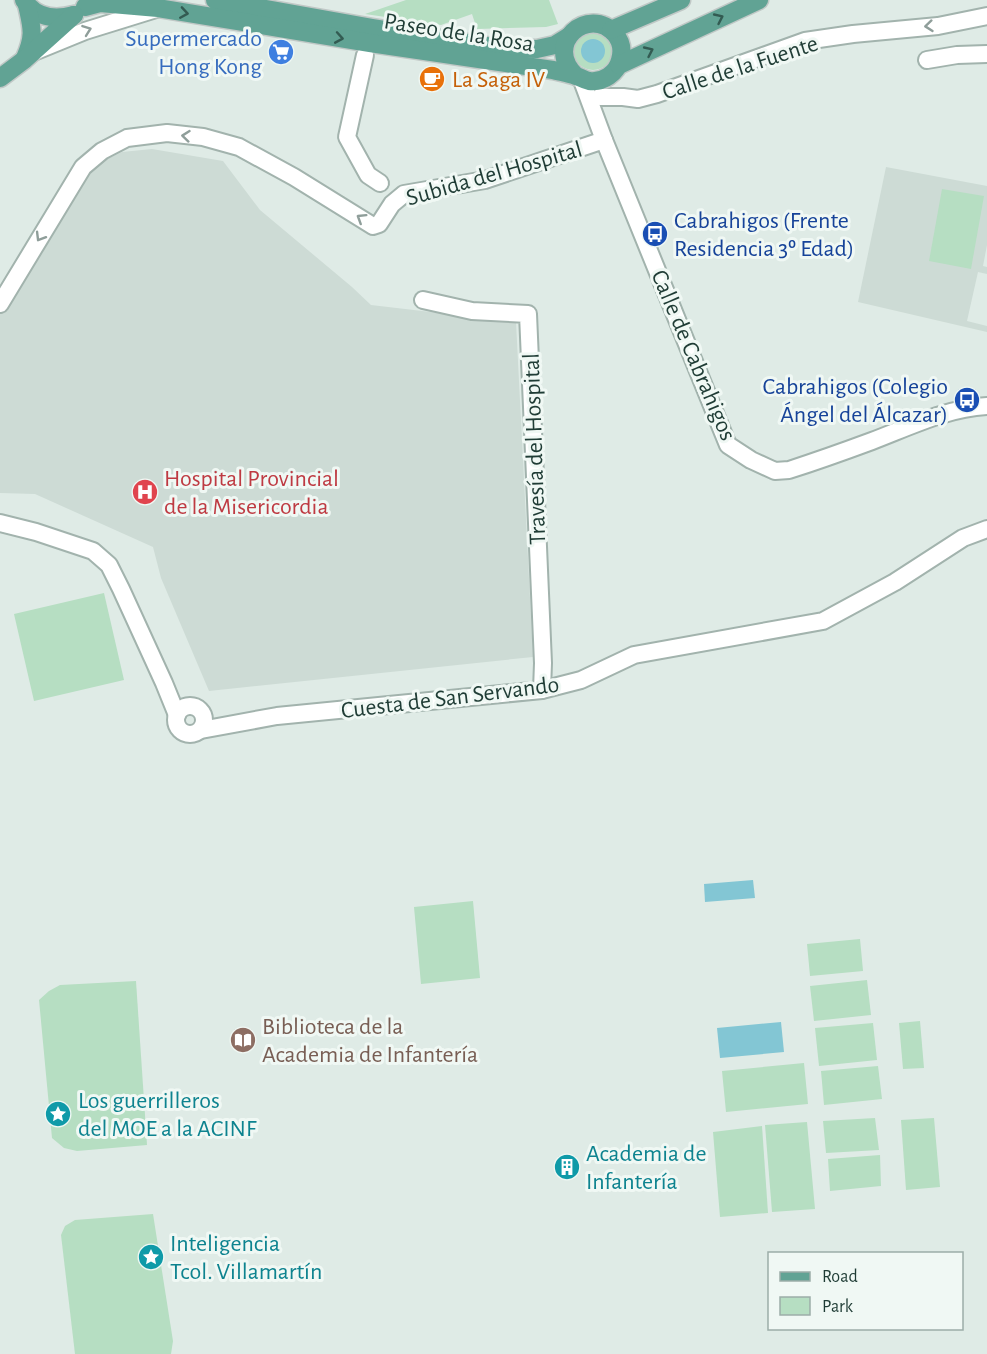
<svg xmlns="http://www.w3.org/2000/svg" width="987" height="1354" viewBox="0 0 987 1354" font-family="'Alegreya Sans',sans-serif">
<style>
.built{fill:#cddbd5}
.green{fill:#b6dec2}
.water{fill:#83c6d4}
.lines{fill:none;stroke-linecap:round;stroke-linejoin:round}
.minor-casing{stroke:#a2b3ad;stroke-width:20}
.major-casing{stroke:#c0c8c6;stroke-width:21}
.minor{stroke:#fff;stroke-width:16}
.major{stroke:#61a394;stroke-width:18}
.oneway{stroke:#335b52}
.oneway2{stroke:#8f9e9a}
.labels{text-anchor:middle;stroke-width:6;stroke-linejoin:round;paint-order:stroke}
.street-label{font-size:24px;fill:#1f3c35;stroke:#f0f8f4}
.shop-label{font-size:24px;fill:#366cbe;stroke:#f0f8f4;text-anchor:end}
.food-label{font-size:24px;fill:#c56008;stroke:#f0f8f4;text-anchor:start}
.transit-label{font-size:24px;fill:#164399;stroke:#f0f8f4;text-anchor:start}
.health-label{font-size:24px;fill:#be3a42;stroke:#f0f8f4;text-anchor:start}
.education-label{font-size:24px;fill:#785e54;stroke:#f0f8f4;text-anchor:start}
.culture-label{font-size:24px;fill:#0d838f;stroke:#f0f8f4;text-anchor:start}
</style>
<rect width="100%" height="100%" fill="#dfebe6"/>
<g class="built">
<polygon points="152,149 223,161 260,210 352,287 371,305 516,322 533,657 209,691 161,578 153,547 35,494 0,493 0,314 86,175 93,166 122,152"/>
<polygon points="886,167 987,186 987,245 983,266 987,267 987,274 978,272 967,321 987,326 987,332 858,302"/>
</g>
<g class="green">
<polygon points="406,0 549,0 558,24 546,27 477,29 472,14 441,25 365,14"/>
<circle cx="593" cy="51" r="19"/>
<polygon points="942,189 984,196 971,269 929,261"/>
<polygon points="104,593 124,680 34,701 14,614"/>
<polygon points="473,901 480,978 421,984 414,907"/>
<polygon points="860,939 863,971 810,976 807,944"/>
<polygon points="867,980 871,1015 814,1021 810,986"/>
<polygon points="136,981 147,1145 77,1151 64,1148 52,1138 39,1000 49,991 60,985"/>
<polygon points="920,1021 924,1068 903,1069 899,1023"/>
<polygon points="873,1023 877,1060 819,1066 815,1028"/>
<polygon points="804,1063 808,1104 726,1112 722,1071"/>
<polygon points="878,1066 882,1099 824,1105 821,1071"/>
<polygon points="875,1118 879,1150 826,1153 823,1121"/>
<polygon points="934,1118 940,1187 906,1190 901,1120"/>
<polygon points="807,1122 815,1209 772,1212 765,1125"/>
<polygon points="762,1126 768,1213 720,1217 713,1132"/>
<polygon points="880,1155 881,1186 830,1191 828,1159"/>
<polygon points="153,1214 173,1341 171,1354 75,1354 61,1235 65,1226 75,1220"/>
</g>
<g class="water">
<circle cx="593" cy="51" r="12"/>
<polygon points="753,880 755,898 705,902 704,884"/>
<polygon points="781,1022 784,1052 720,1058 717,1028"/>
</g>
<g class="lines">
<g class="minor-casing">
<g id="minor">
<polyline points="36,51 85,31 156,9"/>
<polyline points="365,55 347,137 368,175 380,183"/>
<polyline points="927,60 957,55 987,54"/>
<path d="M581,78L604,140L728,445L751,460L775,471L789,470C817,461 845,451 872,441C909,427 947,408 987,406"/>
<polyline points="600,97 623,97 638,99 657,94 805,41 853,34 938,26 987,16"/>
<polyline points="423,300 472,311 528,314 543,663 542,690"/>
<polyline points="0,304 83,167 102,151 127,138 167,133 203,137 239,147 294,177 373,226 379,224 392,204 404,194 485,180 604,140"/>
<polyline points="0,523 36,532 93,551 109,565 121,589 164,683 177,715"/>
<circle cx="190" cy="720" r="14"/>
<polyline points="201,730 277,716 542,690 581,680 634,655 823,621 895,582 963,538 987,529"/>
</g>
</g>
<g class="major-casing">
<g id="major">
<path d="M24,0C35,18 55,20 74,15"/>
<polyline points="215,0 373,28 499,48 537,49 555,45 568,37"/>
<path d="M85,7L100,3L158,8L370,43L553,70C560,72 568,73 576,76C580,77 584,80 589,81C603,83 617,73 620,60C623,50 621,41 615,34C589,4 542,44 576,76"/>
<polyline points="611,30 681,0"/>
<path d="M25,58C35,35 32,28 27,5"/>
<polyline points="619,65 759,0"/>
<polyline points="0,78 24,60 74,15"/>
</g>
</g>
<use href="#minor" class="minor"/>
<use href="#major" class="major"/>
</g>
<defs><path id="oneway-chevron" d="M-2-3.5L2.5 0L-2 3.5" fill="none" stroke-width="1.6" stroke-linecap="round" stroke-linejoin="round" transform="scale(1.5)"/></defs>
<g class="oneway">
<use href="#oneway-chevron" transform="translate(184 13) rotate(9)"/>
<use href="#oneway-chevron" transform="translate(719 18) rotate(-25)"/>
<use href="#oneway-chevron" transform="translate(339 38) rotate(10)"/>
<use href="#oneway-chevron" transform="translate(649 51) rotate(-25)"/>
</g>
<g class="oneway2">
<use href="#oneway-chevron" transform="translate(929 26) rotate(174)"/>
<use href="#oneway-chevron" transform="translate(87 30) rotate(-20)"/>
<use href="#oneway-chevron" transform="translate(186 136) rotate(-174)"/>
<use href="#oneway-chevron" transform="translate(361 218) rotate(-148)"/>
<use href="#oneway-chevron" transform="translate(40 237) rotate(121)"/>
</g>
<defs>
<g id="supermarket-disc" transform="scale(1.35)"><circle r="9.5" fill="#3f7fe0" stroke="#f0f8f4"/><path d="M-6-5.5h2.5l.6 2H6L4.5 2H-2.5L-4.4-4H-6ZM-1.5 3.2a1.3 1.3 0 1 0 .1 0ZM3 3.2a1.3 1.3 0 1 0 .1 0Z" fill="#fff"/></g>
<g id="cafe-disc" transform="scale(1.35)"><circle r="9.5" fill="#e8710a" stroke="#f0f8f4"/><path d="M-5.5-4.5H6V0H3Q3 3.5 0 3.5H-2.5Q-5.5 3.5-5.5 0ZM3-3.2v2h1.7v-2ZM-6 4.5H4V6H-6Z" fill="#fff"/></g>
<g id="bus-disc" transform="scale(1.35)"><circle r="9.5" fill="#1a4fb4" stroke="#f0f8f4"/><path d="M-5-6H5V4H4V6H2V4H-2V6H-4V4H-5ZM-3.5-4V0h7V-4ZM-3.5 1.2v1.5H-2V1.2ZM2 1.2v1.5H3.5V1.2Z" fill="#fff"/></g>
<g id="hospital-disc" transform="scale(1.35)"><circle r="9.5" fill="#e0444e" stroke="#f0f8f4"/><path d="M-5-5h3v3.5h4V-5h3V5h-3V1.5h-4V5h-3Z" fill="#fff"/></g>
<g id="library-disc" transform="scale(1.35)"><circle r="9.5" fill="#8d6e63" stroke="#f0f8f4"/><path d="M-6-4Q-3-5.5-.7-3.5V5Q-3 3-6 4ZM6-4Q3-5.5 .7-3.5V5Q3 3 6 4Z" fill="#fff"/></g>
<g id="sight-disc" transform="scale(1.35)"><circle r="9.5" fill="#0f9aa8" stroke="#f0f8f4"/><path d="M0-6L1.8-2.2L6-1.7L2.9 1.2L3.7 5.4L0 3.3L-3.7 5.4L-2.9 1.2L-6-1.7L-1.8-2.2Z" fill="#fff"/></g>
<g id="building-disc" transform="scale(1.35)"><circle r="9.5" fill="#0f9aa8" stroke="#f0f8f4"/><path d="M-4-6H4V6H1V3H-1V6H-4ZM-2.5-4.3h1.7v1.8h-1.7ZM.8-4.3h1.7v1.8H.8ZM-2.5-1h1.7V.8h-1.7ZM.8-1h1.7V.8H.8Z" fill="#fff"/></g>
</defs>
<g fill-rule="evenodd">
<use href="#supermarket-disc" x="281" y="52"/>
<use href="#cafe-disc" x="432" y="79"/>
<use href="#bus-disc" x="655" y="234"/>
<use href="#bus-disc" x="967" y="400"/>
<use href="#hospital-disc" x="145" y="492"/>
<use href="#library-disc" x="243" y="1040"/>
<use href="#sight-disc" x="58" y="1114"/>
<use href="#building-disc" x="567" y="1167"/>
<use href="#sight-disc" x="151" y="1257"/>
</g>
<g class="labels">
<g class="street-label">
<text transform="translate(459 32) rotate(9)" y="8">Paseo de la Rosa</text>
<text transform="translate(740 67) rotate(-18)" y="8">Calle de la Fuente</text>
<text transform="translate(494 173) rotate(-16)" y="8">Subida del Hospital</text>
<text transform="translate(694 355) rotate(67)" y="8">Calle de Cabrahigos</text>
<text transform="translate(534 449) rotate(-92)" y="8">Travesía del Hospital</text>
<text transform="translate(450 697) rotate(-7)" y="8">Cuesta de San Servando</text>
</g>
<g class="shop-label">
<text x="262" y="46">Supermercado<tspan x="262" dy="28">Hong Kong</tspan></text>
</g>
<g class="food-label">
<text x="452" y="87">La Saga IV</text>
</g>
<g class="transit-label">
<text x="674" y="228">Cabrahigos (Frente<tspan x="674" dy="28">Residencia 3º Edad)</tspan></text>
<text x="948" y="394" text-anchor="end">Cabrahigos (Colegio<tspan x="948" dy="28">Ángel del Álcazar)</tspan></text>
</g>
<g class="health-label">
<text x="164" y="486">Hospital Provincial<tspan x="164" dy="28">de la Misericordia</tspan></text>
</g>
<g class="education-label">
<text x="262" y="1034">Biblioteca de la<tspan x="262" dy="28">Academia de Infantería</tspan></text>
</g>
<g class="culture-label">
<text x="78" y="1108">Los guerrilleros<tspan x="78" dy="28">del MOE a la ACINF</tspan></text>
<text x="586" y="1161">Academia de<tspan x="586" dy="28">Infantería</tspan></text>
<text x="170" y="1251">Inteligencia<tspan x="170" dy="28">Tcol. Villamartín</tspan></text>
</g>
</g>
<rect x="768" y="1252" width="195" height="78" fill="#f0f8f4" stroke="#9cada8" stroke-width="1.5"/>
<rect x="780" y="1272" width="30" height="9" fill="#61a394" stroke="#9cada8" stroke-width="1.5"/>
<text x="822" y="1282" font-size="18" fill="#1f3c35">Road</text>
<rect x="780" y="1297" width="30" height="18" fill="#b6dec2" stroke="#9cada8" stroke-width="1.5"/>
<text x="822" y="1312" font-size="18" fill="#1f3c35">Park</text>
</svg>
